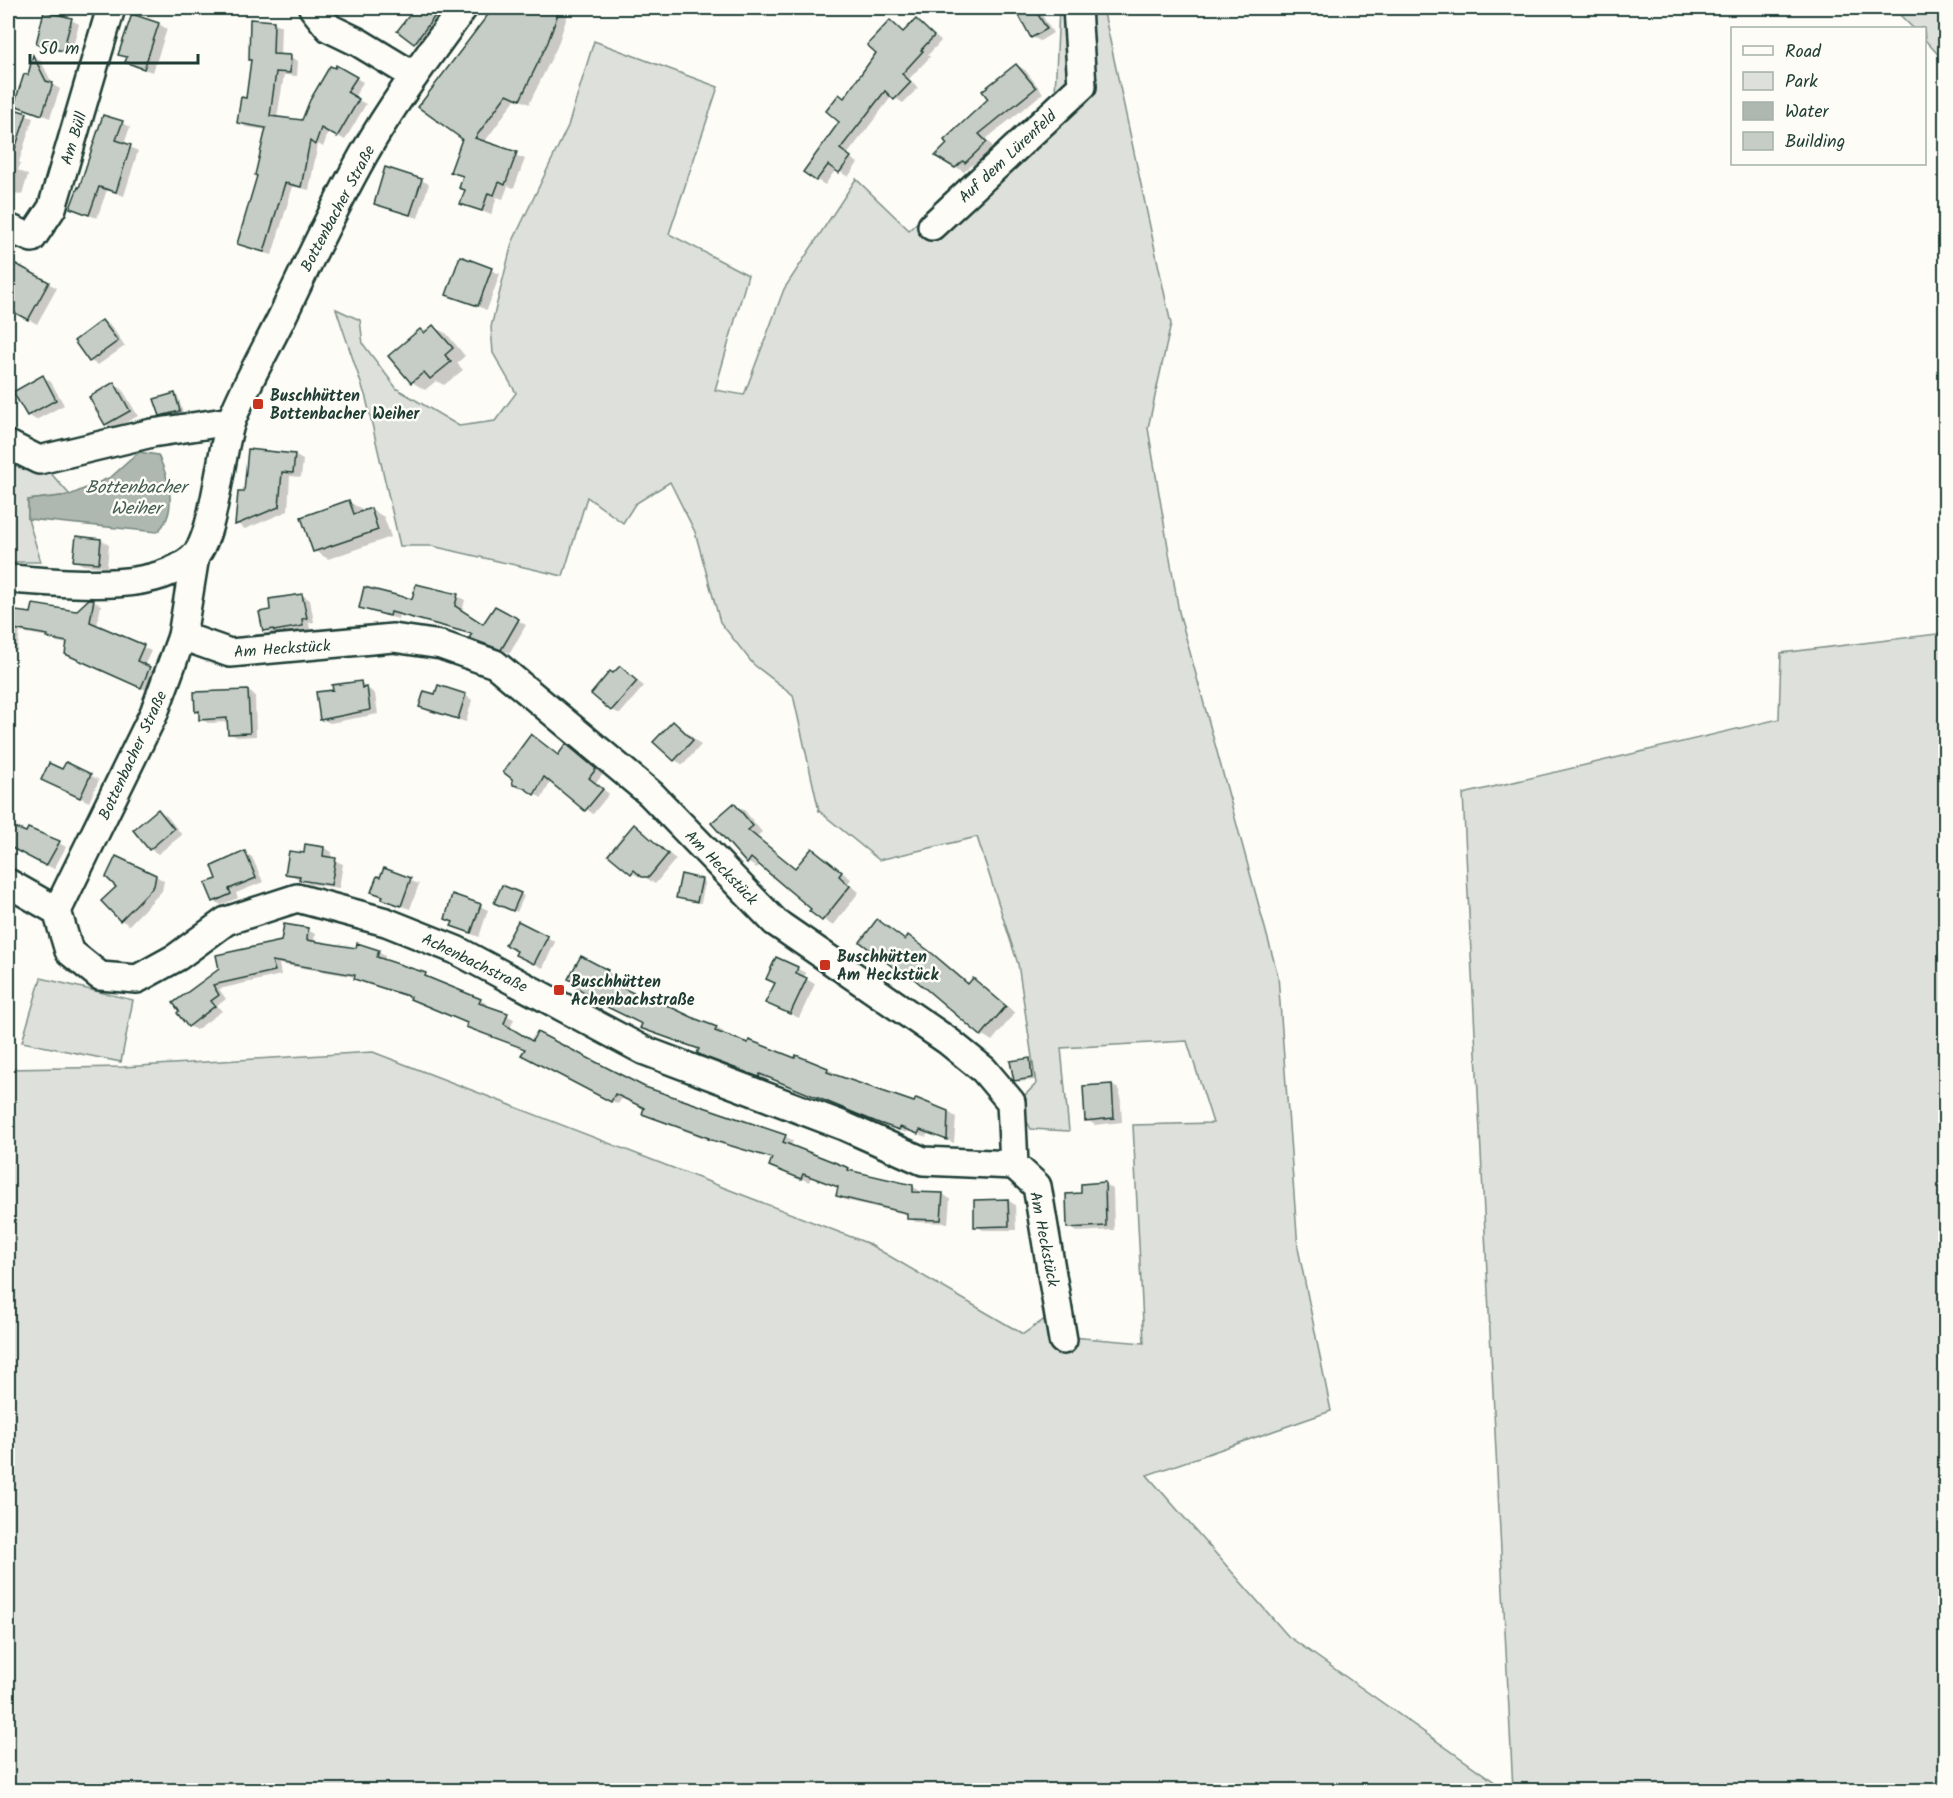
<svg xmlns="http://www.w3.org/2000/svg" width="1953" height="1798" viewBox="0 0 1953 1798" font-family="Kalam,sans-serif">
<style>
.green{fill:#dde0db;stroke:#7e8e88;stroke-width:1.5}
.water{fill:#aeb8b1;stroke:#75877f;stroke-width:1.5}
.shadow{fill:#0003}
.building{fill:#c6cdc7;stroke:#1f3d34;stroke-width:1.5}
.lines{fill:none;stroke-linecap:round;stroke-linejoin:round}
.minor-casing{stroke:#1f3d34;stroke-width:32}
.minor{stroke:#fdfcf7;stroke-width:27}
.poi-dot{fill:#c8321e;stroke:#fdfcf7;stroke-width:2}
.labels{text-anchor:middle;stroke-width:5;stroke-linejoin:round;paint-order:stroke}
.street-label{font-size:16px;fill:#1f3d34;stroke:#fdfcf7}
.poi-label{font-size:16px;font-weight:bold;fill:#1f3d34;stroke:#fdfcf7;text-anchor:start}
.water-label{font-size:18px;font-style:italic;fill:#435c53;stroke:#fdfcf7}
</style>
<rect width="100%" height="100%" fill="#fdfcf7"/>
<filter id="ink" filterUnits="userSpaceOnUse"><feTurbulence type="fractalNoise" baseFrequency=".0167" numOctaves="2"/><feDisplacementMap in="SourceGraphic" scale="12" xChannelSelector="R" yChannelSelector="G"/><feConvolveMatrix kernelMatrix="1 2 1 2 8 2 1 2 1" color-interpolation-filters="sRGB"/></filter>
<g filter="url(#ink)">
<g class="green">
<polygon points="1059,8 1103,8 1171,324 1148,428 1179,612 1278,976 1298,1248 1331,1411 1147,1475 1288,1636 1506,1790 8,1790 8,1069 123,1067 373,1052 867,1243 1023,1334 1045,1319 1071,1337 1144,1343 1133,1125 1213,1123 1187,1041 1061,1048 1069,1131 1031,1129 1017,1103 1036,1084 1018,964 977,837 879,860 819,811 793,695 753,664 720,622 695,532 670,482 635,504 623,523 587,497 563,576 432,546 400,546 366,398 336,309 360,320 363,344 397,389 459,426 495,421 516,393 493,353 491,327 512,243 568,126 594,41 718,87 669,234 748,275 715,390 744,395 784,289 856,179 909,230 1055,94"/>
<polygon points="1893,8 1945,8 1945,62 1925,40 1924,28 1913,28"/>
<polygon points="8,452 39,460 70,495 28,500 28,519 41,562 8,562"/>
<polygon points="1945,633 1945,1790 1513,1790 1463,794 1779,719 1781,653"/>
<polygon points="41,978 133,1000 121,1062 22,1042"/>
</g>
<path class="water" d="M139,452L158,455C169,478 179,513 157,532L28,519V500L70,495L111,477Z"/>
<g class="shadow">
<polygon points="417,8 452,8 423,47 400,31"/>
<polygon points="495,8 570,8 557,47 529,104 516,98 484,143 525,159 514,188 508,186 503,199 497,197 491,215 462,203 466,191 461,188 464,177 452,171 463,138 420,107"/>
<polygon points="1016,8 1050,8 1040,12 1053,33 1040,41 1032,37"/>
<polygon points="133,16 159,24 167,29 153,72 135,67 127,62 128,59 120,54"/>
<polygon points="71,20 79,24 71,54 46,48 38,43"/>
<polygon points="916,21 941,41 928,55 930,57 909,79 918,88 903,103 892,96 847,155 858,163 848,177 836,169 825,185 817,180 841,122 845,99 878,53 890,22 905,33"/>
<polygon points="273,22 281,26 280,56 290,57 298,61 297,76 284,75 277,118 303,122 337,67 363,82 354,98 366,104 345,140 329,131 323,147 318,144 309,190 293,186 272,255 246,248 239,244 259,176 267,130 246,127 239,122"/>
<polygon points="34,57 41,61 53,85 60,89 50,118 15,104 29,77"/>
<polygon points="1017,65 1025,70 1043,93 986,139 994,148 974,166 972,165 964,172 937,155 990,99"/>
<polygon points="8,108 33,118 19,162 21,163 18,170 28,175 22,195 12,192 11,194 8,193"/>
<polygon points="122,123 130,127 124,144 138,151 124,196 107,190 97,218 80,212 72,208"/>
<polygon points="421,180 429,184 418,218 383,207 376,203"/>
<polygon points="461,258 500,274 487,310 448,294"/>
<polygon points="17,266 57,288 37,324 8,308 8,283"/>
<polygon points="103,321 111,326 125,346 98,365 90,361"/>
<polygon points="434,327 447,334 465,356 457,363 463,370 444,385 436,381 425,390 412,382 421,331 425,334"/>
<polygon points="43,377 51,382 64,405 36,420 28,415"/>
<polygon points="114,384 122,389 138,416 114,429 106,424"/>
<polygon points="174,394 178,396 183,413 165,417 161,415"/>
<polygon points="294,455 303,460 301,477 290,476 288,511 245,529 237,524 245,494"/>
<polygon points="349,502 362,509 363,512 371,509 384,517 391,537 328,559 315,551"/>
<polygon points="77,538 101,540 109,545 107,567 83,565 75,560"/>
<polygon points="302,595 310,600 314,622 309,623 310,630 283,634 280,633 272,634 264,630 272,611"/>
<polygon points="457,596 465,600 462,612 483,626 496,608 526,625 510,653 479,642 471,638 473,635 399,615 398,619 369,611 361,607"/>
<polygon points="94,601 101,605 97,626 151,651 144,666 157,673 148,691 74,657 68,644 57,642 49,637 20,632 17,651 8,650 8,611 33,614 76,613"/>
<polygon points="620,668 644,686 620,714 612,710 614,675"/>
<polygon points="360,682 375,694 378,714 330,723 321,719 335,691"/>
<polygon points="248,691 255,695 256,736 237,737 229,733 229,722 208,723 201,719 201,713 196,711"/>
<polygon points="465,695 472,700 466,722 428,711 421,706 436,696"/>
<polygon points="673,723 681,727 701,745 683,765 675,760"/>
<polygon points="538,740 559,756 567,746 603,774 596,783 609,794 593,814 551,781 542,798 514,784"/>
<polygon points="63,771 90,775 99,780 89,802 52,784"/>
<polygon points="734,805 744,810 762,832 757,836 796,869 812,850 851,879 848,883 859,892 833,926 811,911 813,908 760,864 757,868 747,862"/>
<polygon points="158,811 167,816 182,835 158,854 150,849"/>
<polygon points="634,826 676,859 655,884 642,875 640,877 632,873 611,854"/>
<polygon points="8,827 27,834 43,834 66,847 54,869 8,846"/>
<polygon points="307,845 324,848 332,852 331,859 343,864 339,888 309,884 287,873 305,855"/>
<polygon points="245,853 252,857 263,882 236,893 238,898 221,905 214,901 219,879"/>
<polygon points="385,870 419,884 410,909 392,903 373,892 381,879"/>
<polygon points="156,876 164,881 162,891 129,925 121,920 118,887"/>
<polygon points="702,880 705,882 701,903 681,899"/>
<polygon points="520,894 524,896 517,912 500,905"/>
<polygon points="480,906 488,910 479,937 453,926"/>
<polygon points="285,926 308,930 315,934 314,942 378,952 385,956 384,961 425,975 432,979 432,980 480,1000 488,1004 487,1007 514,1019 510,1029 533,1043 644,1088 785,1136 793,1141 791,1146 856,1174 912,1186 920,1191 920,1193 943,1194 950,1199 948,1223 916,1222 909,1218 909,1215 845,1200 838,1195 840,1188 811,1177 809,1182 771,1165 773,1159 717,1143 651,1118 644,1114 646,1108 623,1097 618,1104 531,1059 526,1049 412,998 363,983 356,977 279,964 281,975 219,989 226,999 217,1006 222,1011 196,1030 189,1026 175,1003 282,943"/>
<polygon points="8,933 12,936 8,945"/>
<polygon points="547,937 555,942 543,968 525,959"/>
<polygon points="909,937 944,962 970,984 974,980 984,986 1015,1013 992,1041 981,1034 916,979 898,969"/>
<polygon points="582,958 615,976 610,984 716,1028 724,1032 723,1036 828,1069 835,1073 834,1076 915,1104 948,1112 956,1117 954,1143 928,1133 926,1137 908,1130 907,1133 872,1121 838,1105 768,1077 767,1080 714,1060 700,1050 650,1032 642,1027 644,1024"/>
<polygon points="777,959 806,973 804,978 815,984 799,1018 776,1007"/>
<polygon points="1029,1060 1033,1062 1035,1080 1019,1082 1015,1080"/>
<polygon points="1112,1085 1120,1090 1122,1122 1095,1125 1087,1120"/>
<polygon points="1104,1184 1113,1189 1114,1230 1077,1232 1069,1227 1083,1194"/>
<polygon points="1008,1200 1015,1205 1016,1230 983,1230 976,1226"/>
</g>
<g class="building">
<polygon points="415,8 441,8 414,44 397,31"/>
<polygon points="493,8 560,8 548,42 520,100 507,94 475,138 517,152 505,185 499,182 494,195 488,193 482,211 460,204 465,190 459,188 463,176 450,172 462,139 418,107"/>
<polygon points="1015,8 1034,8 1047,29 1031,38"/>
<polygon points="44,11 72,18 63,51 36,44"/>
<polygon points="132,14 159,23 144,69 125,62 127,57 118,55"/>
<polygon points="250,19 274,21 273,54 291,55 290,73 276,72 270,116 302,120 310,100 330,66 335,68 336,65 357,77 347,92 359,99 337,137 321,128 315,145 310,141 301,187 285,183 264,252 237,244 257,176 255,175 266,128 237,123 241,97 246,98 251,60 249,60"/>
<polygon points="916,19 934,36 921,50 923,51 902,74 911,82 894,100 885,91 840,149 851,157 839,173 828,165 816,181 803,172 839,122 826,111 839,94 844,98 876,53 867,45 890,20 903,32"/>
<polygon points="33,55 46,81 53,83 42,115 14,105 24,74 28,75"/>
<polygon points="1016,64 1036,88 979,134 987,142 965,163 963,161 955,168 935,156 947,144 944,140 988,99 982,91"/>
<polygon points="8,107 27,113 11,161 8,160"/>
<polygon points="103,115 123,121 116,140 131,145 116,192 99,187 89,215 70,208 78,187 79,188"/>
<polygon points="385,167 422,179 410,215 374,204"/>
<polygon points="460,256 492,268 478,306 446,295"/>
<polygon points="16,264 49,282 28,320 8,309 8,279"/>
<polygon points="102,320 118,341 89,362 74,341"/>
<polygon points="433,325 453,348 445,355 451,362 430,379 424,372 411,383 388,356 420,329 424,333"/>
<polygon points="43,375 56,400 27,416 13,392"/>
<polygon points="114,382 130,411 105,425 89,397"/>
<polygon points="175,393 180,411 160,416 154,399"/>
<polygon points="248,449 295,454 293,473 282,472 279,507 235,525 238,492 244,492"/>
<polygon points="349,500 354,514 371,508 378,530 313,552 301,517"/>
<polygon points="76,536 101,539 99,563 73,561"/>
<polygon points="416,584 458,594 455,606 483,624 495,606 519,619 501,650 469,638 472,634 391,612 390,616 359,608 364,587 412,599"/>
<polygon points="302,594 307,618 302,619 303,626 274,631 273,629 263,631 259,612 270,610 269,599"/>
<polygon points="89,599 94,599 90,622 144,645 137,661 150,667 141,688 65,654 67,642 47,638 48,635 8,628 8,610 31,613 33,604 76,611"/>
<polygon points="620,666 637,681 611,711 591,694 610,671 613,673"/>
<polygon points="361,681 362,688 367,687 370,710 320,720 316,692 333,690 332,685"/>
<polygon points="438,685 466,694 458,719 419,707 424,691 435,694"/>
<polygon points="248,690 250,733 228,734 227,718 199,720 199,711 195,712 194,692"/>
<polygon points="673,721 693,740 674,761 653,742"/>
<polygon points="531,734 558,755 566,744 596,769 589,778 603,789 585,811 544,777 534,795 524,788 513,785 512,779 503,772"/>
<polygon points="66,762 91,774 80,798 41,780 49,763 62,769"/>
<polygon points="734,803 753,826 748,830 795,868 812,848 842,872 839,876 850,886 822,921 809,911 811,909 751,858 747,864 711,823"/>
<polygon points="158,809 174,829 149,850 133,830"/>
<polygon points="634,824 668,854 649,877 642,877 634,870 631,874 608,855"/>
<polygon points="8,825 26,832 28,828 60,841 46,866 8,846"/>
<polygon points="305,844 324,847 323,856 336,858 331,885 299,880 300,876 285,874 289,851 304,853"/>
<polygon points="245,851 256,878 229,889 231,894 213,902 205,883 217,879 212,866"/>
<polygon points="116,856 156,875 154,886 120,921 101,901 116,887 106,877"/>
<polygon points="384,868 411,878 401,906 382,899 383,896 371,892 377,876 380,877"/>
<polygon points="681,874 702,879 697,902 676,898"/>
<polygon points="502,885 521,893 513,911 494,903"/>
<polygon points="452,894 481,904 471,933 451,926 453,922 445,919"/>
<polygon points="877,919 905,940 908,935 933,954 968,984 973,978 1006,1006 981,1036 906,972 904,974 897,970 860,942"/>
<polygon points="518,921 548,936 534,964 515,955 517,951 505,945"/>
<polygon points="284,924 308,928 307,940 356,948 357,943 379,950 377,957 426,973 425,976 481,999 479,1003 508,1013 504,1024 532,1041 537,1032 645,1087 786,1135 783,1142 849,1168 848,1170 913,1185 913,1192 943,1193 941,1220 907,1219 907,1213 836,1196 838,1187 803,1174 801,1179 769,1166 772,1158 708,1139 709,1138 642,1114 644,1108 615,1094 611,1102 521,1055 525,1049 466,1027 467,1023 410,999 411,997 354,979 355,975 272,961 275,971 213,985 219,995 211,1001 215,1006 188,1027 177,1013 179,1011 173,1003 219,969 216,955 281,941"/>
<polygon points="581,956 608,970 603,979 640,996 641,993 696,1019 717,1027 715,1031 748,1043 749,1040 795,1058 796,1055 828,1068 827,1072 914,1102 916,1098 948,1111 947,1140 920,1130 918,1134 900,1127 899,1130 879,1123 760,1074 759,1077 705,1057 697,1053 699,1049 640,1028 642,1024 591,999 592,996 575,987 577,983 568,979"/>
<polygon points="776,957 798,967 796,973 807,978 790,1014 765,1003 775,983 766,979"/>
<polygon points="1030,1058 1032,1078 1014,1081 1010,1061"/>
<polygon points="1112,1084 1114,1118 1085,1121 1083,1086"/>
<polygon points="1105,1182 1106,1226 1067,1228 1066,1194 1081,1193 1081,1184"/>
<polygon points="1008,1199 1009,1226 974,1227 974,1200"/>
</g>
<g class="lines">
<g class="minor-casing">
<g id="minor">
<polyline points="313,8 329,28 358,42 414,76"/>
<polyline points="932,226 1082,86 1077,8"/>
<polyline points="8,228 32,238 52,208 111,8"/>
<polyline points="9,445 39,460 152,433 231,421"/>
<path d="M8,579C61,582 150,595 193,558C215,539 220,449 232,419C246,384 265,351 282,317C308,263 334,207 364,154C393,103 429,55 463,8"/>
<polyline points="182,636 230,653 393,638 441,645 495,664 651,794 775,922 948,1041 984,1070 1011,1102 1014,1165 1037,1186 1063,1340"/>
<polyline points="8,883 57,911 69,951 100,976 137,979 177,957 226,921 297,898 386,922 456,950 643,1050 844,1126 923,1161 1014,1165"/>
<polyline points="57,911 154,713 182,636 195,556"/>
</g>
</g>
<use href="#minor" class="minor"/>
</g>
</g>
<g class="poi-dot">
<rect x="252" y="398" width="12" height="12" rx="3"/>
<rect x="819" y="959" width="12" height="12" rx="3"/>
<rect x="553" y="984" width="12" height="12" rx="3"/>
</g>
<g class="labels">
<g class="street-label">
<text transform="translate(73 138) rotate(-73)" y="6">Am Büll</text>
<text transform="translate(1007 156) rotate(-43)" y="6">Auf dem Lürenfeld</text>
<text transform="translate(337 208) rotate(-62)" y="6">Bottenbacher Straße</text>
<text transform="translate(282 648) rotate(-4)" y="6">Am Heckstück</text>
<text transform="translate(132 755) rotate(-65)" y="6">Bottenbacher Straße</text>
<text transform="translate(722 867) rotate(46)" y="6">Am Heckstück</text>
<text transform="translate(475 962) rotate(26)" y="6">Achenbachstraße</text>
<text transform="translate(1045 1239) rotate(79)" y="6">Am Heckstück</text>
</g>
<g class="poi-label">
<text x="270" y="401">Buschhütten<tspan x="270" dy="18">Bottenbacher Weiher</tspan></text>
<text x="837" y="962">Buschhütten<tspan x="837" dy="18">Am Heckstück</tspan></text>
<text x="571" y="987">Buschhütten<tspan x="571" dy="18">Achenbachstraße</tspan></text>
</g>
<g class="water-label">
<text x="136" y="493">Bottenbacher<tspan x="136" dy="21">Weiher</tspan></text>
</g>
</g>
<rect width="1953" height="1798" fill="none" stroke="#fdfcf7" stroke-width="30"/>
<rect x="15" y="15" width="1923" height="1768" fill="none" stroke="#1f3d34" stroke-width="2" filter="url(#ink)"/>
<rect x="1731" y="27" width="195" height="138" fill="#fdfcf7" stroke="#a4b0a9" stroke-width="1.5"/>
<rect x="1743" y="46" width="30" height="9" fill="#fdfcf7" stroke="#a4b0a9" stroke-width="1.5"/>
<text x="1785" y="57" font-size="18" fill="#1f3d34">Road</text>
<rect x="1743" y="72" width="30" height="18" fill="#dde0db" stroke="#a4b0a9" stroke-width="1.5"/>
<text x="1785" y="87" font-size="18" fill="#1f3d34">Park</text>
<rect x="1743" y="102" width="30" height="18" fill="#aeb8b1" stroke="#a4b0a9" stroke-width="1.5"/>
<text x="1785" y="117" font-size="18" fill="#1f3d34">Water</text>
<rect x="1743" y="132" width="30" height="18" fill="#c6cdc7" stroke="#a4b0a9" stroke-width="1.5"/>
<text x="1785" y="147" font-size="18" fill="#1f3d34">Building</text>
<path d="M30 54v9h168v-9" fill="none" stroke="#1f3d34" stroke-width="3"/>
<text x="39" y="54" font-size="18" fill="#1f3d34" stroke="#fdfcf7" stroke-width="4.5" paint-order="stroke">50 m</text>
</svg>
